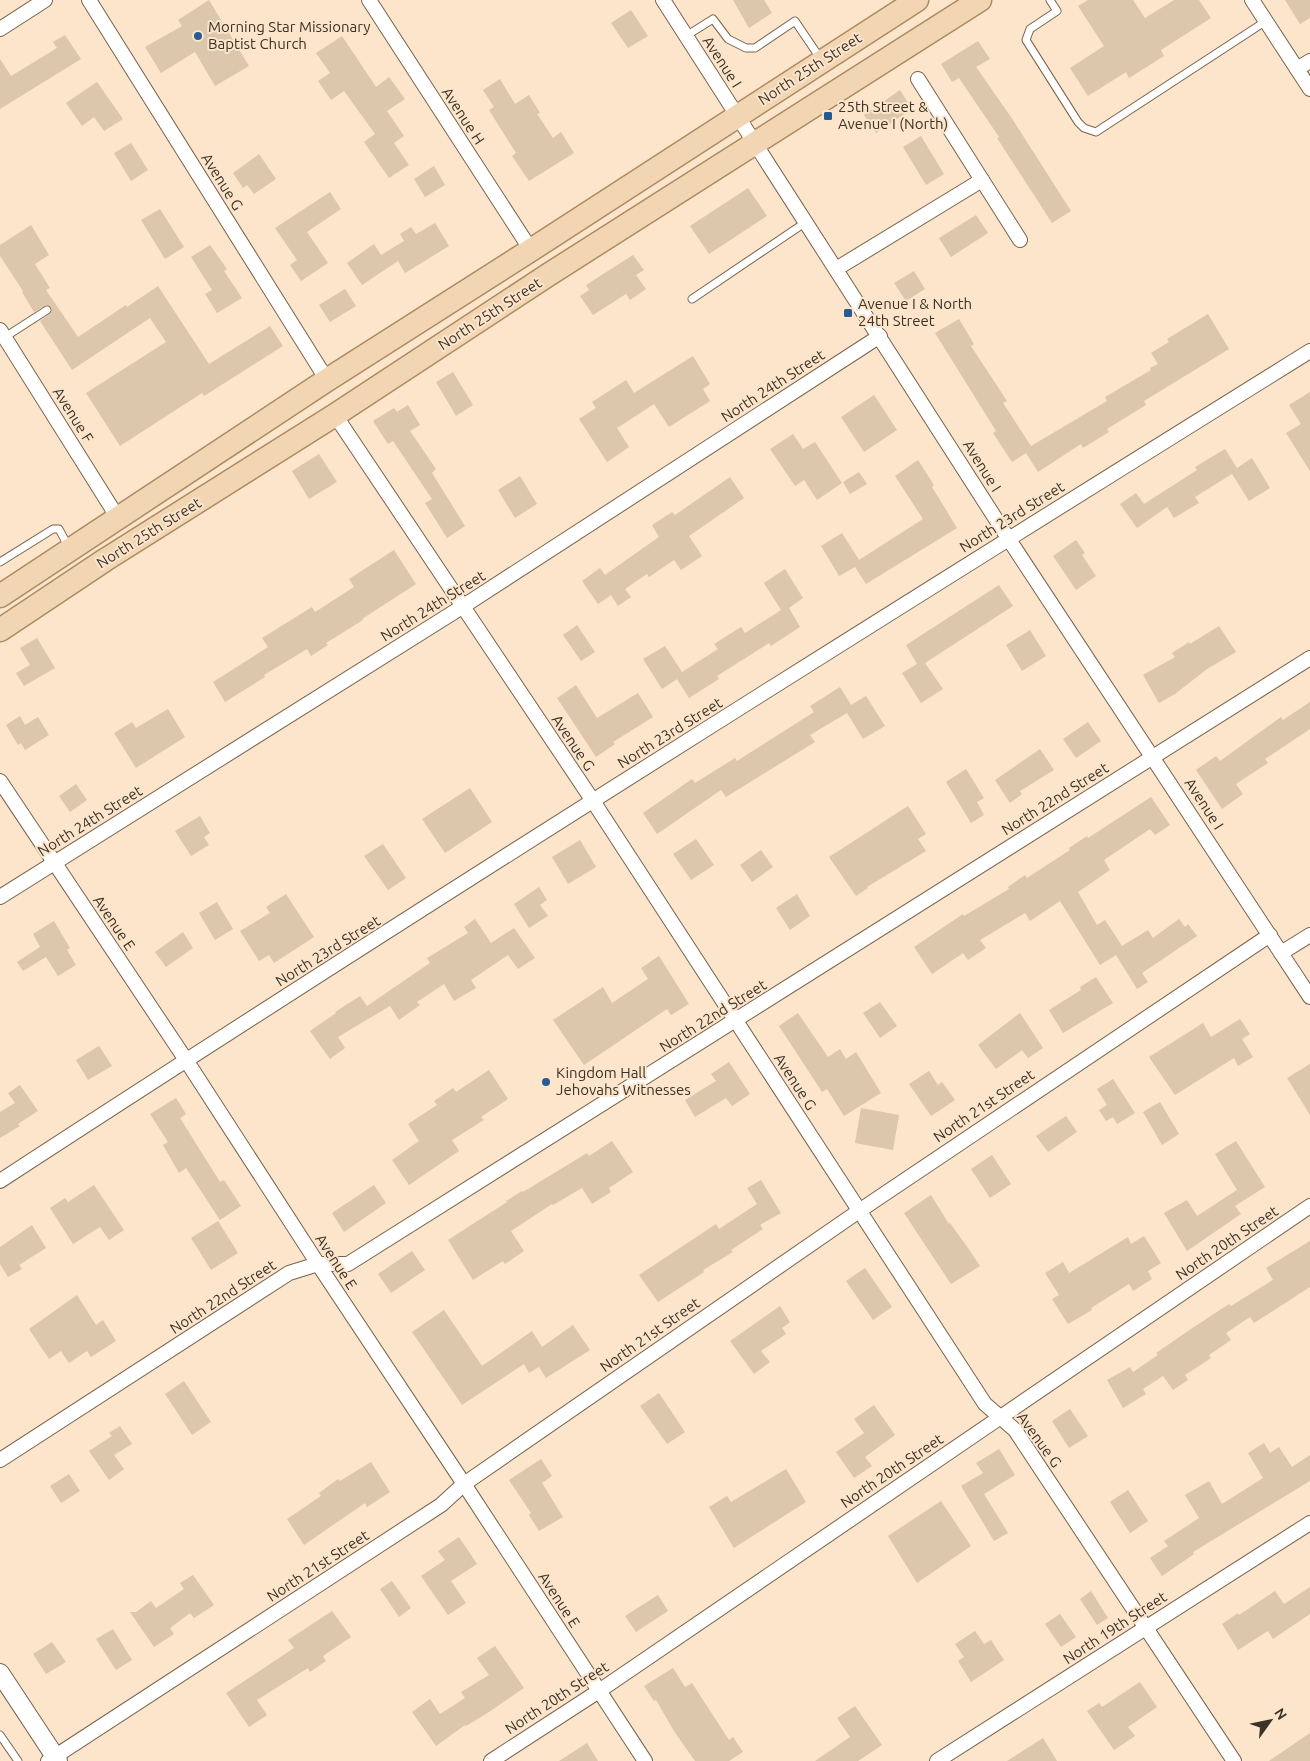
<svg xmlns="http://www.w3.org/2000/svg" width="1310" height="1761" viewBox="0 0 1310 1761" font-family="Ubuntu,sans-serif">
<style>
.building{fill:#dcc6ac}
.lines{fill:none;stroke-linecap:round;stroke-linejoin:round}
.service-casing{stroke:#77644c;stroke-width:9}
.minor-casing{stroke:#77644c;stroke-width:16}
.tertiary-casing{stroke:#77644c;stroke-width:20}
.primary-casing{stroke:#ac8b61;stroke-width:25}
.service{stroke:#fff;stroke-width:7}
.minor{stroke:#fff;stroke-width:14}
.tertiary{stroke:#fff;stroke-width:18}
.primary{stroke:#f2d6b3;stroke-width:22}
.poi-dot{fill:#275b94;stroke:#fce5ca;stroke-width:2}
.labels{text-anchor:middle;stroke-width:4;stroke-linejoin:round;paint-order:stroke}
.poi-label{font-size:15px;fill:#3b3228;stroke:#fce5ca;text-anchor:start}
.street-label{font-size:15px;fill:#3b3228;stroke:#fce5ca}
</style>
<rect width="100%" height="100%" fill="#fce5ca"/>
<g class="building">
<polygon points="209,0 249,66 215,86 195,52 161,73 145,47 182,26 178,20"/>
<polygon points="733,0 764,0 772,13 749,28"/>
<polygon points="1088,0 1133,0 1145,18 1174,0 1199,0 1211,18 1161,50 1164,56 1129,78 1126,72 1088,96 1070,68 1104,46 1078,6"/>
<polygon points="1285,0 1310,0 1310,18 1300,24"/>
<polygon points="631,10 648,36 628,48 611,23"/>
<polygon points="65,35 81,59 0,109 0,59 11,76 57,48 53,42"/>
<polygon points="342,36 376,87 389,77 405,99 387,111 404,136 394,143 409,165 389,178 364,142 375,134 344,91 331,100 318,81 330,73 316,53"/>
<polygon points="978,41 990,59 976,67 1011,117 1071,211 1052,223 997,138 999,137 959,78 952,82 941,64"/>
<polygon points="500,79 515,104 529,95 540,113 537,114 553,138 561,132 574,153 529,181 512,156 516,153 489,110 494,107 483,90"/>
<polygon points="97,82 123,119 104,131 94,117 82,126 66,103"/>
<polygon points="900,90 912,109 876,133 864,115"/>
<polygon points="921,136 944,174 926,185 903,147"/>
<polygon points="131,143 148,170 131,181 114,153"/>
<polygon points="259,154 276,179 254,194 247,185 243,188 233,173"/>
<polygon points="434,166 445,185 425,197 414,179"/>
<polygon points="748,188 767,216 709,254 690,226"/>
<polygon points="330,192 341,209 307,232 328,263 301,281 290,265 297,260 275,228"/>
<polygon points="160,209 184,247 165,259 141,220"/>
<polygon points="976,215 988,233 951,257 939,238"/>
<polygon points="435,223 449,246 405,273 398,261 362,285 347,263 374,244 381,255 404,241 400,234 411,227 416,234"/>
<polygon points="31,225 49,255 35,264 50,288 46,290 78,337 126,305 127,307 158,286 209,364 270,326 283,346 204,396 202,393 120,446 86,393 166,342 150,318 72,370 40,321 51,313 52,308 46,305 34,312 22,292 23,291 0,256 0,245"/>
<polygon points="210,245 227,269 224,271 242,298 217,313 205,294 212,290 191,257"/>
<polygon points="633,255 644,270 636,275 646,289 630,300 626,294 593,315 580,296 589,290 586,285"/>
<polygon points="914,271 925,289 906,301 894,283"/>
<polygon points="345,289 356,306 330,322 319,305"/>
<polygon points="1208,314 1229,349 1144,401 1146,405 1107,429 1109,432 1083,448 1081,444 1038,472 1026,453 1012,462 993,433 996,431 935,333 959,319 974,344 971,346 1007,401 1003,403 1031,446 1107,401 1105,397 1151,370 1150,368 1158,364 1151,353 1169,342 1167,339"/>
<polygon points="693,356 710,384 703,389 710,401 669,427 654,404 617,428 629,447 607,462 579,419 596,408 592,402 626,380 634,393"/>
<polygon points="453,372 473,405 456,416 436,382"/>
<polygon points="1310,392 1310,471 1286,433 1301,424 1289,405"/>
<polygon points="874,395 897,430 864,452 841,417"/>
<polygon points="408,405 420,425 410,431 436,469 432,473 465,526 447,538 425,503 432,499 393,441 388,444 373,421 394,408 397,412"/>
<polygon points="793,434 803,449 815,442 842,483 817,500 804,480 795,486 770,449"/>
<polygon points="1225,449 1237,468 1252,458 1270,488 1249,501 1232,474 1195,497 1199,503 1174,518 1167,507 1137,528 1120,504 1136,493 1144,504 1197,470 1195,467"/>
<polygon points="319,454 337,482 309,499 292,471"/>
<polygon points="918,460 934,485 932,487 957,528 866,584 855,567 839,576 821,546 842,533 859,560 923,519 895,476"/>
<polygon points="859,472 867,484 850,494 843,482"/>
<polygon points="520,476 537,504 515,518 498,490"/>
<polygon points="730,477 744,498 689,536 702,556 681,570 674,560 649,577 647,574 625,589 631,597 618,606 611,595 598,604 582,581 600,568 605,575 629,558 659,537 652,525 672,512 675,515"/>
<polygon points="1076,540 1085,553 1082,555 1096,576 1076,590 1053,556"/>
<polygon points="394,550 416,584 362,619 363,620 326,643 328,645 311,656 307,649 264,675 265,677 225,702 213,682 268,647 262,638 312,607 315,612 354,587 349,579"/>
<polygon points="785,569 803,598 789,608 800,627 771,646 769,643 717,676 719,679 689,698 677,679 662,689 643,659 665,646 682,672 718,649 714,644 741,627 745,633 781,610 764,583"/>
<polygon points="999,585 1013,606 925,663 943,689 921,703 902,673 917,664 906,645"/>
<polygon points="577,625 595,652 581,661 563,635"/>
<polygon points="1219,626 1236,652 1207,669 1175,694 1159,703 1143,675 1175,657 1172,653 1189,642 1190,644"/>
<polygon points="1030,630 1046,656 1022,671 1006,645"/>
<polygon points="37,638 55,668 24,686 16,673 30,665 20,648"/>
<polygon points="576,685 597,718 638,693 653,717 613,742 615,744 596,757 557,698"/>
<polygon points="840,687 851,705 866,696 885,726 863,739 847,713 810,735 815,742 726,797 721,790 657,834 643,813 692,779 695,783 735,758 737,761 814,712 810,706"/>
<polygon points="1310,702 1310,729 1265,759 1268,763 1236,784 1243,794 1222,809 1196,770 1216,756 1220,761 1281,717 1283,720"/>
<polygon points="168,709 185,737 136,768 114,733 132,722 136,728"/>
<polygon points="20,716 25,725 38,717 49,735 25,750 21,743 18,745 6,725"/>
<polygon points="1088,722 1101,741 1076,758 1063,739"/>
<polygon points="1040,749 1054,770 1020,791 1022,794 1010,803 995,780"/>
<polygon points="966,769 984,798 977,802 984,815 971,823 946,782"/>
<polygon points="76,784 87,800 70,812 59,796"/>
<polygon points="470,788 492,822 445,853 422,819"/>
<polygon points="1151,797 1170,825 1155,835 1150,829 1104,860 1110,870 1078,892 1097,925 1105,920 1122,946 1148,930 1153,938 1179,919 1185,927 1188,924 1197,936 1142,973 1148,982 1137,989 1116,955 1100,965 1060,901 1030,921 1025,913 980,940 986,948 968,960 963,953 932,974 914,947 963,914 964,916 1009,889 1008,887 1025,875 1027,878 1070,850 1069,848 1087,836 1088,838"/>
<polygon points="908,806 926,834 918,839 926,851 867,887 868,888 856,896 829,857"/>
<polygon points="200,816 210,833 204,837 209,845 191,856 175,831"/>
<polygon points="696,839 714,865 691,880 673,854"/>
<polygon points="580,840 596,867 568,884 552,857"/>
<polygon points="383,844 406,878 388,890 364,856"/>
<polygon points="761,850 773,867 752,882 740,865"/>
<polygon points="539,887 547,900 540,905 548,916 529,928 514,904"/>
<polygon points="286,894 314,937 274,963 269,955 259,961 240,931 270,913 266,907"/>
<polygon points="797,894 810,916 790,930 776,908"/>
<polygon points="217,902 233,929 215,940 199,913"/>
<polygon points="475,919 491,943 514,928 535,958 518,969 508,955 471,980 476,988 454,1001 444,984 417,1002 420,1005 399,1020 390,1006 338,1037 345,1048 330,1059 310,1031 336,1013 335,1012 360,996 367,1006 430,963 427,958 468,933 464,927"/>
<polygon points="54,921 70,948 67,950 76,965 58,976 46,957 23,971 17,962 40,947 33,934"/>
<polygon points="183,932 193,948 166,967 155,952"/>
<polygon points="659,956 689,1004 671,1015 667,1009 584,1065 553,1020 603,987 612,1003 648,979 641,968"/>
<polygon points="1096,977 1113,1003 1063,1033 1049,1010 1081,990 1080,987"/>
<polygon points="880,1002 897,1026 880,1038 863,1013"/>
<polygon points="798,1013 828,1057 840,1049 846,1059 856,1052 881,1093 844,1116 827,1089 822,1092 779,1026"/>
<polygon points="1020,1013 1043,1048 1028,1058 1022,1050 996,1069 978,1045"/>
<polygon points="1240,1019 1250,1034 1242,1039 1253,1057 1238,1066 1234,1058 1175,1095 1149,1057 1203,1023 1211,1037"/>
<polygon points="99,1046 112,1066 88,1080 76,1060"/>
<polygon points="729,1062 750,1094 732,1106 726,1098 695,1117 685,1100 716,1081 711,1074"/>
<polygon points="1310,1064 1310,1115 1287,1078"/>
<polygon points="489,1070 508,1099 481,1117 484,1120 452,1140 459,1151 409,1185 392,1160 419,1141 408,1124 437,1105 434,1101 453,1088 456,1092"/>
<polygon points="929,1071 938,1085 942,1082 955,1100 931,1116 909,1084"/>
<polygon points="1113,1079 1135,1113 1117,1124 1113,1117 1106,1121 1099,1110 1107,1105 1097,1089"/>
<polygon points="20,1085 38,1111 18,1124 20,1126 0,1138 0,1112 15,1103 8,1093"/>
<polygon points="176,1098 186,1114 180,1118 220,1182 224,1180 241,1206 220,1220 186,1168 179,1173 163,1145 168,1142 150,1114"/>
<polygon points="1160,1102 1179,1134 1162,1145 1143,1112"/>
<polygon points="861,1108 899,1115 893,1150 855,1143"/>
<polygon points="1066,1116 1077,1132 1048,1152 1036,1136"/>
<polygon points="612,1141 633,1172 609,1188 611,1192 592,1204 582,1188 553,1205 552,1204 511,1231 524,1251 505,1264 503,1261 473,1280 448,1240 507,1202 506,1201 522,1191 523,1192 587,1153 589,1156"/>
<polygon points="1236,1141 1265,1187 1235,1206 1241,1214 1187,1251 1164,1213 1187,1200 1197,1216 1237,1190 1215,1154"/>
<polygon points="992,1155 1011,1184 990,1198 971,1169"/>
<polygon points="761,1180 781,1213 760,1225 763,1229 731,1250 733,1252 703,1270 704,1272 658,1302 639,1275 716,1224 719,1229 757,1204 747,1188"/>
<polygon points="94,1185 124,1230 109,1240 100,1227 73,1244 50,1208 65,1198 68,1202"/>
<polygon points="374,1185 386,1203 344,1232 332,1213"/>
<polygon points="931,1195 949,1224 950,1223 968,1248 980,1266 951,1284 904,1213"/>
<polygon points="218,1221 238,1253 211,1270 191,1238"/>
<polygon points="32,1225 46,1248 19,1265 22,1269 8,1277 0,1264 0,1247"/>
<polygon points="1144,1236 1161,1263 1148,1271 1152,1279 1133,1291 1129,1284 1091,1308 1092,1310 1068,1324 1052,1299 1059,1295 1045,1273 1063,1262 1069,1273 1128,1237 1131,1244"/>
<polygon points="1310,1241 1310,1287 1254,1323 1250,1317 1226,1333 1231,1340 1209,1355 1211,1358 1185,1375 1188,1380 1173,1390 1163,1376 1143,1389 1146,1394 1123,1408 1107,1380 1130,1367 1133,1372 1158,1355 1156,1353 1191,1329 1229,1304 1231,1306 1273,1280 1266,1268"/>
<polygon points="412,1251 425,1270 391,1293 378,1274"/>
<polygon points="865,1268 892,1307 873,1320 846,1281"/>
<polygon points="77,1295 96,1325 103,1320 116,1341 91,1357 87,1351 69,1363 61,1351 49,1359 29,1329"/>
<polygon points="780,1306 790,1322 782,1328 786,1334 761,1351 770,1362 754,1374 730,1341"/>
<polygon points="444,1310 482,1366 532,1331 542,1347 573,1325 590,1350 546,1378 539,1367 529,1373 524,1364 462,1405 412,1332"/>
<polygon points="184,1381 211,1422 192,1435 165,1394"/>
<polygon points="659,1393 685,1432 667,1444 640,1406"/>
<polygon points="874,1405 895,1435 865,1457 872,1466 854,1478 836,1452 864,1433 854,1419"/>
<polygon points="1070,1409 1088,1436 1069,1448 1052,1421"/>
<polygon points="120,1426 132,1444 114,1455 124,1469 109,1480 89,1451 112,1436 109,1433"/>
<polygon points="1264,1443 1270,1453 1279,1447 1292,1467 1310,1455 1310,1481 1193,1552 1194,1554 1162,1576 1150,1558 1168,1546 1164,1541 1199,1518 1185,1495 1209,1481 1222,1504 1263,1478 1248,1453"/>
<polygon points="999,1449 1015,1475 984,1494 1008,1533 994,1541 961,1486 983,1473 976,1463"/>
<polygon points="541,1459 552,1476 542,1483 563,1517 539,1531 529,1515 531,1513 509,1480"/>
<polygon points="371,1462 390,1492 367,1507 365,1503 304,1545 287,1519 321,1496 319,1493 338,1479 340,1481"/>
<polygon points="786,1469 806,1502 734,1548 709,1507 727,1496 731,1502"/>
<polygon points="69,1474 80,1491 61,1503 50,1486"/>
<polygon points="1128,1490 1148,1521 1130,1533 1110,1502"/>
<polygon points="941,1501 971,1546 917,1583 888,1536"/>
<polygon points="459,1537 477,1564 451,1581 466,1603 448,1615 421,1576 445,1560 438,1551"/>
<polygon points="193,1575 214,1605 194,1618 190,1613 170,1628 174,1634 154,1647 130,1612 136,1612 151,1601 156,1608 184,1589 180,1583"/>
<polygon points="392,1581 411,1608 399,1617 380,1589"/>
<polygon points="1310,1587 1310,1614 1273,1639 1268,1631 1238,1650 1222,1624 1238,1613 1239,1615 1275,1591 1284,1604"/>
<polygon points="1091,1591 1108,1618 1097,1625 1080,1599"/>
<polygon points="658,1595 668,1611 636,1632 625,1616"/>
<polygon points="332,1611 351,1637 323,1656 326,1661 310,1672 308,1668 257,1700 267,1715 249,1727 226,1693 294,1648 288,1640"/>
<polygon points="1060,1614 1076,1637 1061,1647 1045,1624"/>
<polygon points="113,1629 132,1660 116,1670 96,1639"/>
<polygon points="975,1631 984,1644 991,1640 1004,1660 971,1682 958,1661 964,1657 955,1644"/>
<polygon points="52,1642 66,1662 46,1674 33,1654"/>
<polygon points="495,1646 524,1688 489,1712 466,1726 465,1725 436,1746 412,1712 430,1699 440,1714 465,1698 461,1692 489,1675 477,1658"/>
<polygon points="673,1668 685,1687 692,1683 729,1740 733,1737 743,1752 729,1761 695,1761 674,1731 656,1700 654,1701 644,1686"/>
<polygon points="1140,1682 1157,1707 1128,1727 1135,1736 1114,1750 1087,1711 1099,1703 1102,1707"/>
<polygon points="855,1706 882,1745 858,1761 815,1761 850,1737 837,1718"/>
<polygon points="1310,1733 1310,1761 1269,1761"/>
<polygon points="1043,1738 1057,1761 1007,1761"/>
<polygon points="587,1743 598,1761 559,1761"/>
</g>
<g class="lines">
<g class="service-casing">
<g id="service">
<polyline points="1050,0 1057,11 1030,29 1026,40 1078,122 1084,128 1096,132 1266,21"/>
<polyline points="686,36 713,19 728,39 746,48 755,48 795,21 820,58"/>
<polyline points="692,299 806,222"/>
<polyline points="5,337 47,310"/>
<polyline points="0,562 53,529 59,529 69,548"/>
<polyline points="0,1735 18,1761"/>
</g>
</g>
<g class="minor-casing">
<g id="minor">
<polyline points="89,0 327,380"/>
<polyline points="369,0 531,250"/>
<polyline points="663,0 1008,538 1310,997"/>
<polyline points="1252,0 1310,89"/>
<polyline points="0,29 45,0"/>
<polyline points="1297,69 1310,61"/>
<polyline points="918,79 1020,240"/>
<polyline points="836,269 982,180"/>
<polyline points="0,330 118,518"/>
<polyline points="335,415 593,801 985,1404 1015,1430 1234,1761"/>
<polyline points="0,781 186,1060 318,1264 464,1484 645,1761"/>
<polyline points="0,897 462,607 880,336"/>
<polyline points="1281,953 1310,935"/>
<path d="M0,1181C433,899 871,624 1310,351"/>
<polyline points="0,1460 289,1273 318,1264 348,1264 1310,658"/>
<polyline points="48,1761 441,1505 464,1484 859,1211 1270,935"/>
<polyline points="491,1761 599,1691 1310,1206"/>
<polyline points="937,1761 1310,1523"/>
</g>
</g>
<g class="tertiary-casing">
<polyline id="tertiary" points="0,1673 58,1761"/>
</g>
<g class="primary-casing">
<g id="primary">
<polyline points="0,596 327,380 531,250 917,0"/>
<polyline points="0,630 105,560 335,415 548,275 980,0"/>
</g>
</g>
<use href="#service" class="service"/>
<use href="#minor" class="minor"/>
<use href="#tertiary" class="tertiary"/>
<use href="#primary" class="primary"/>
</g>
<g class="poi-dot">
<circle cx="198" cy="36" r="5"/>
<rect x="823" y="111" width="10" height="10" rx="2.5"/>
<rect x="843" y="308" width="10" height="10" rx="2.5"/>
<circle cx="546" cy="1082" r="5"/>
</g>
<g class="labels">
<g class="poi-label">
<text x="208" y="32">Morning Star Missionary<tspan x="208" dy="17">Baptist Church</tspan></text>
<text x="838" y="112">25th Street &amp;<tspan x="838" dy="17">Avenue I (North)</tspan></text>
<text x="858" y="309">Avenue I &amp; North<tspan x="858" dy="17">24th Street</tspan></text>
<text x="556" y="1078">Kingdom Hall<tspan x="556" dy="17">Jehovahs Witnesses</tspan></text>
</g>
<g class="street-label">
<text transform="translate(722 62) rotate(57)" y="5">Avenue I</text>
<text transform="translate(810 69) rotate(-33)" y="5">North 25th Street</text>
<text transform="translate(463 116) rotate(57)" y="5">Avenue H</text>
<text transform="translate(222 182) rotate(58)" y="5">Avenue G</text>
<text transform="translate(490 314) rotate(-33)" y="5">North 25th Street</text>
<text transform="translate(773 386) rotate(-33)" y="5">North 24th Street</text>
<text transform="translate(73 415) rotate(58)" y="5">Avenue F</text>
<text transform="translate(982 466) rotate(58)" y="5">Avenue I</text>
<text transform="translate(1012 517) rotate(-32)" y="5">North 23rd Street</text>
<text transform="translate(149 533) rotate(-32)" y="5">North 25th Street</text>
<text transform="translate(433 606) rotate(-32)" y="5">North 24th Street</text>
<text transform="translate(670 733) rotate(-32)" y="5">North 23rd Street</text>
<text transform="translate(573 743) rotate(56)" y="5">Avenue G</text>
<text transform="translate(1055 799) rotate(-32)" y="5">North 22nd Street</text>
<text transform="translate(1204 804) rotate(57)" y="5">Avenue I</text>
<text transform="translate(90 821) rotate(-32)" y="5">North 24th Street</text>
<text transform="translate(114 923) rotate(56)" y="5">Avenue E</text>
<text transform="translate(328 951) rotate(-32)" y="5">North 23rd Street</text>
<text transform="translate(713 1016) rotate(-32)" y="5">North 22nd Street</text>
<text transform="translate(795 1082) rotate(57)" y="5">Avenue G</text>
<text transform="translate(984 1106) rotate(-34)" y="5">North 21st Street</text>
<text transform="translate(1227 1243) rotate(-34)" y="5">North 20th Street</text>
<text transform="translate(336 1262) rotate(57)" y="5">Avenue E</text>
<text transform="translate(223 1297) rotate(-33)" y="5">North 22nd Street</text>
<text transform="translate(650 1335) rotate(-35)" y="5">North 21st Street</text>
<text transform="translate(1039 1440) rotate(54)" y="5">Avenue G</text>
<text transform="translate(892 1471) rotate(-34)" y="5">North 20th Street</text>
<text transform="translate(318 1566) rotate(-33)" y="5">North 21st Street</text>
<text transform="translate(559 1600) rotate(57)" y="5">Avenue E</text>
<text transform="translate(1115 1628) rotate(-33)" y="5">North 19th Street</text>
<text transform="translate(557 1698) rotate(-33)" y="5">North 20th Street</text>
</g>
</g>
<g transform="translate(1270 1721) rotate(57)" stroke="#fce5ca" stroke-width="4" paint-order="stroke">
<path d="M0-4L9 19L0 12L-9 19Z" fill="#3b3228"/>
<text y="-8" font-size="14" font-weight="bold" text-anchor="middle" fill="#3b3228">N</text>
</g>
</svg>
